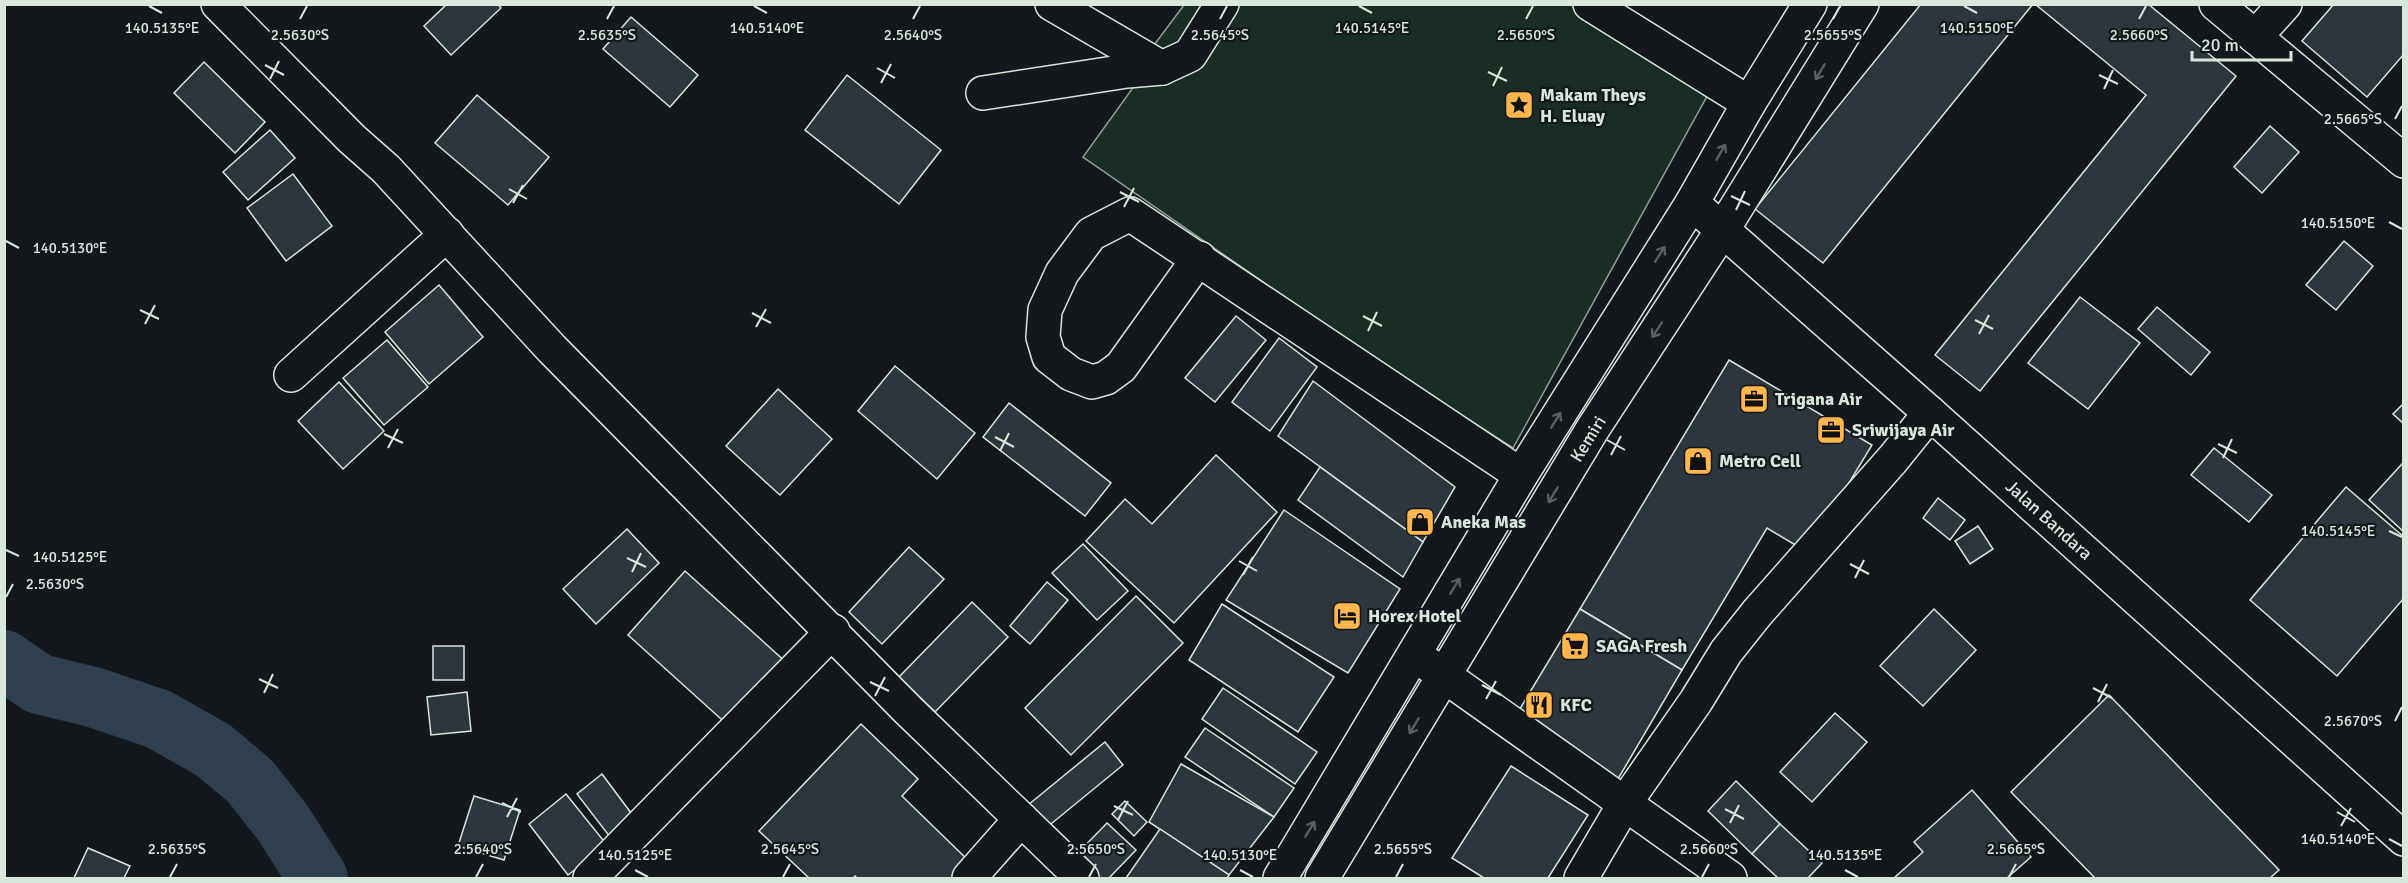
<svg xmlns="http://www.w3.org/2000/svg" width="2408" height="883" viewBox="0 0 2408 883" font-family="Signika,sans-serif">
<style>
.green{fill:#1a2d24;stroke:#939e99;stroke-width:1.5}
.lines{fill:none;stroke-linecap:round;stroke-linejoin:round}
.river{stroke:#2f3f4d;stroke-width:60}
.building{fill:#2c363c;stroke:#d8e6dc;stroke-width:1.5}
.minor-casing{stroke:#d8e6dc;stroke-width:36}
.highway-casing{stroke:#d8e6dc;stroke-width:36}
.minor{stroke:#14181c;stroke-width:33}
.highway{stroke:#14181c;stroke-width:33}
.oneway{stroke:#59605f}
.ticks{fill:none;stroke:#d8e6dc;stroke-width:2}
.labels{text-anchor:middle;stroke-width:4.5;stroke-linejoin:round;paint-order:stroke}
.poi-label{font-size:18px;font-weight:bold;fill:#d8e6dc;stroke:#14181c;text-anchor:start}
.street-label{font-size:18px;fill:#d8e6dc;stroke:#14181c}
.ticks-label{font-size:15px;text-anchor:middle;fill:#d8e6dc;stroke:#14181c;stroke-width:4.5;stroke-linejoin:round;paint-order:stroke}
</style>
<rect width="100%" height="100%" fill="#14181c"/>
<polygon class="green" points="1184,5 1576,5 1711,89 1513,448 1374,359 1083,157 1148,67 1154,45"/>
<g class="lines">
<polyline class="river" points="4,660 39,684 93,697 158,719 213,750 250,781 283,823 318,878"/>
</g>
<g class="building">
<polygon points="447,4 498,4 501,8 451,55 424,26"/>
<polygon points="1921,4 2033,4 1823,263 1755,209"/>
<polygon points="2035,4 2148,4 2236,76 1980,391 1935,355 2146,95"/>
<polygon points="2334,4 2404,4 2404,54 2367,97 2302,41"/>
<polygon points="631,17 698,75 670,107 603,49"/>
<polygon points="204,62 265,122 235,153 174,93"/>
<polygon points="847,75 941,150 899,204 805,130"/>
<polygon points="477,95 549,157 508,205 435,143"/>
<polygon points="2270,126 2299,152 2262,193 2234,167"/>
<polygon points="270,130 295,158 248,200 223,172"/>
<polygon points="293,174 332,226 286,261 247,208"/>
<polygon points="2344,241 2373,266 2336,310 2306,285"/>
<polygon points="439,285 483,337 429,384 385,332"/>
<polygon points="2080,297 2140,343 2088,409 2028,363"/>
<polygon points="2157,307 2210,352 2191,375 2138,329"/>
<polygon points="1236,316 1266,340 1215,402 1185,378"/>
<polygon points="1279,338 1317,367 1270,431 1232,402"/>
<polygon points="387,340 428,387 384,425 343,378"/>
<polygon points="1729,360 1872,445 1807,552 1767,528 1682,670 1580,609"/>
<polygon points="895,366 975,433 937,479 858,411"/>
<polygon points="1313,381 1455,487 1423,542 1278,436"/>
<polygon points="339,382 384,431 343,469 298,421"/>
<polygon points="778,389 832,439 780,495 726,446"/>
<polygon points="1009,403 1111,483 1085,516 983,437"/>
<polygon points="2404,403 2404,424 2393,414"/>
<polygon points="2214,448 2272,495 2249,522 2191,475"/>
<polygon points="1216,455 1277,512 1174,623 1086,541 1125,499 1152,524"/>
<polygon points="2402,464 2404,465 2404,532 2369,500"/>
<polygon points="1320,467 1423,542 1403,577 1298,500"/>
<polygon points="2346,487 2404,537 2404,598 2337,676 2250,600"/>
<polygon points="1938,498 1965,520 1950,540 1923,518"/>
<polygon points="1284,510 1400,589 1348,673 1226,600"/>
<polygon points="1978,526 1993,549 1970,564 1955,541"/>
<polygon points="627,529 659,563 596,624 563,589"/>
<polygon points="1083,544 1128,591 1097,620 1052,573"/>
<polygon points="909,547 944,579 882,644 849,612"/>
<polygon points="685,571 788,664 731,728 628,635"/>
<polygon points="1047,582 1068,600 1030,644 1010,626"/>
<polygon points="1136,596 1183,643 1071,755 1025,708"/>
<polygon points="972,602 1008,637 935,712 899,677"/>
<polygon points="1222,604 1334,677 1298,732 1189,660"/>
<polygon points="1580,609 1682,670 1615,784 1512,722"/>
<polygon points="1934,609 1976,650 1923,706 1880,666"/>
<rect x="433" y="646" width="31" height="34"/>
<polygon points="1223,688 1317,752 1295,784 1202,719"/>
<polygon points="467,692 471,731 431,735 427,697"/>
<polygon points="2109,695 2279,870 2270,878 2095,878 2011,792"/>
<polygon points="1835,713 1867,742 1812,802 1780,772"/>
<polygon points="861,724 918,779 902,796 975,867 964,878 857,878 855,876 853,878 809,878 759,831"/>
<polygon points="1205,728 1294,788 1274,817 1185,757"/>
<polygon points="1105,742 1123,765 1046,828 1028,805"/>
<polygon points="1181,764 1274,817 1229,875 1149,822"/>
<polygon points="1511,766 1588,815 1548,878 1484,878 1452,858"/>
<polygon points="602,774 634,817 610,837 577,794"/>
<polygon points="1736,781 1780,824 1752,854 1708,811"/>
<polygon points="1972,790 2031,857 2007,878 1894,878 1923,852 1914,842"/>
<polygon points="566,794 607,845 568,875 529,824"/>
<polygon points="474,796 520,810 504,860 458,846"/>
<polygon points="1125,801 1147,822 1134,836 1112,814"/>
<polygon points="1107,823 1136,850 1109,878 1092,878 1072,859"/>
<polygon points="1780,824 1822,863 1808,878 1778,878 1752,854"/>
<polygon points="1160,829 1229,875 1227,878 1126,878"/>
<polygon points="88,848 130,866 124,878 74,878"/>
</g>
<g class="lines">
<g class="minor-casing">
<g id="minor">
<polyline points="218,4 352,139 386,169 552,349 689,488 908,710 1082,878"/>
<polyline points="1052,4 1162,68"/>
<polyline points="1590,4 1749,103"/>
<polyline points="2216,4 2404,161"/>
<polyline points="2255,37 2285,4"/>
<polyline points="983,93 1127,71 1162,68 1190,55 1222,4"/>
<polyline points="1692,203 1930,413 2404,839"/>
<polyline points="1199,258 1121,367 1106,378 1092,382 1071,374 1049,357 1043,337 1045,310 1062,273 1091,234 1130,214 1521,475"/>
<polyline points="291,375 447,234"/>
<polyline points="1415,655 1730,878"/>
<polyline points="590,878 833,631"/>
<polyline points="969,878 1021,819"/>
<polyline points="1581,878 1625,803 1696,701 1726,652 1757,613 1893,459 1930,413"/>
</g>
</g>
<g class="highway-casing">
<g id="highway">
<polyline points="1280,878 1521,475 1692,203 1749,103 1810,4"/>
<polyline points="1322,878 1592,430 1723,229 1862,4"/>
</g>
</g>
<use href="#minor" class="minor"/>
<use href="#highway" class="highway"/>
</g>
<defs><path id="oneway-shaft" d="M-6 0H5M1.5-3L5.5 0L1.5 3" fill="none" stroke-width="1.6" stroke-linecap="round" stroke-linejoin="round" transform="scale(1.5)"/></defs>
<g class="oneway">
<use href="#oneway-shaft" transform="translate(1820 72) rotate(121)"/>
<use href="#oneway-shaft" transform="translate(1721 152) rotate(-60)"/>
<use href="#oneway-shaft" transform="translate(1660 254) rotate(-58)"/>
<use href="#oneway-shaft" transform="translate(1657 330) rotate(123)"/>
<use href="#oneway-shaft" transform="translate(1556 420) rotate(-58)"/>
<use href="#oneway-shaft" transform="translate(1553 495) rotate(121)"/>
<use href="#oneway-shaft" transform="translate(1455 586) rotate(-59)"/>
<use href="#oneway-shaft" transform="translate(1414 726) rotate(121)"/>
<use href="#oneway-shaft" transform="translate(1310 829) rotate(-59)"/>
</g>
<path class="ticks" d="M149,6L162,13M754,6L767,13M1359,6L1372,13M1964,6L1977,13M300,19L307,6M607,19L614,6M913,19L920,6M1220,19L1227,6M1526,19L1533,6M1833,19L1840,6M2139,19L2146,6M265,65L284,75M877,68L895,78M1488,72L1507,81M2099,75L2118,84M270,79L279,61M881,83L891,64M1493,86L1502,67M2104,89L2113,70M2395,119L2402,106M509,189L527,199M1120,192L1139,202M1731,196L1750,205M513,203L523,185M1124,207L1134,188M1736,210L1745,191M2389,222L2402,229M6,241L19,248M140,310L159,319M752,313L771,323M1363,316L1382,326M1975,320L1993,329M145,324L155,305M756,327L766,309M1368,331L1377,312M1979,334L1989,315M384,434L403,443M995,437L1014,447M1607,440L1625,450M2218,444L2237,453M388,448L398,429M1000,451L1009,433M1611,455L1621,436M2223,458L2232,439M2389,531L2402,537M6,550L19,556M627,558L646,567M1239,561L1257,571M1850,564L1869,574M632,572L641,553M1243,575L1253,557M1855,578L1864,560M6,597L13,584M259,679L278,688M870,682L889,691M1482,685L1501,695M2093,688L2112,698M264,693L273,674M875,696L885,677M1486,699L1496,681M2098,702L2107,684M2395,721L2402,707M502,803L521,812M1114,806L1133,815M1725,809L1744,819M2337,812L2355,822M507,817L517,798M1118,820L1128,801M1730,823L1739,805M2341,826L2351,808M2389,839L2402,846M635,870L648,877M1240,870L1253,877M1845,870L1858,877M170,877L177,864M476,877L483,864M783,877L790,864M1089,877L1096,864M1396,877L1403,864M1702,877L1709,864M2009,877L2016,864"/>
<defs>
<g id="sight-square" transform="scale(1.5)"><rect x="-9" y="-9" width="18" height="18" rx="4" fill="#ffb74d" stroke="#14181c"/><path d="M0-6L1.8-2.2L6-1.7L2.9 1.2L3.7 5.4L0 3.3L-3.7 5.4L-2.9 1.2L-6-1.7L-1.8-2.2Z" fill="#111"/></g>
<g id="office-square" transform="scale(1.5)"><rect x="-9" y="-9" width="18" height="18" rx="4" fill="#ffb74d" stroke="#14181c"/><path d="M-6-3h4V-5.5h4V-3h4V5H-6ZM-1-4.5V-3h2v-1.5ZM-6 0V1H6V0Z" fill="#111"/></g>
<g id="shop-square" transform="scale(1.5)"><rect x="-9" y="-9" width="18" height="18" rx="4" fill="#ffb74d" stroke="#14181c"/><path d="M-5-2.5h2.3a2.7 3.5 0 0 1 5.4 0H5L5.5 6h-11ZM-1.5-2.5h3a1.5 2.3 0 0 0-3 0Z" fill="#111"/></g>
<g id="hotel-square" transform="scale(1.5)"><rect x="-9" y="-9" width="18" height="18" rx="4" fill="#ffb74d" stroke="#14181c"/><path d="M-6-4.5h1.5V1H6V5H4.5V3h-9V5H-6ZM-4 0a1.8 1.8 0 1 1 3.6 0ZM.5 0V-2.5h3Q6-2.5 6 0Z" fill="#111"/></g>
<g id="supermarket-square" transform="scale(1.5)"><rect x="-9" y="-9" width="18" height="18" rx="4" fill="#ffb74d" stroke="#14181c"/><path d="M-6-5.5h2.5l.6 2H6L4.5 2H-2.5L-4.4-4H-6ZM-1.5 3.2a1.3 1.3 0 1 0 .1 0ZM3 3.2a1.3 1.3 0 1 0 .1 0Z" fill="#111"/></g>
<g id="restaurant-square" transform="scale(1.5)"><rect x="-9" y="-9" width="18" height="18" rx="4" fill="#ffb74d" stroke="#14181c"/><path d="M-5-6h1v4h1v-4h1v4h1v-4h1v5L-1.5 .5V6h-2V.5L-5-1ZM5-6V6H3V1.5H1.5Q1.5-4 5-6Z" fill="#111"/></g>
</defs>
<g fill-rule="evenodd">
<use href="#sight-square" x="1519" y="105"/>
<use href="#office-square" x="1754" y="399"/>
<use href="#office-square" x="1831" y="430"/>
<use href="#shop-square" x="1698" y="461"/>
<use href="#shop-square" x="1420" y="522"/>
<use href="#hotel-square" x="1347" y="616"/>
<use href="#supermarket-square" x="1575" y="646"/>
<use href="#restaurant-square" x="1539" y="705"/>
</g>
<g class="labels">
<g class="poi-label">
<text x="1540" y="101">Makam Theys<tspan x="1540" dy="21">H. Eluay</tspan></text>
<text x="1775" y="405">Trigana Air</text>
<text x="1852" y="436">Sriwijaya Air</text>
<text x="1719" y="467">Metro Cell</text>
<text x="1441" y="528">Aneka Mas</text>
<text x="1368" y="622">Horex Hotel</text>
<text x="1596" y="652">SAGA Fresh</text>
<text x="1560" y="711">KFC</text>
</g>
<g class="street-label">
<text transform="translate(1588 439) rotate(-58)" y="6">Kemiri</text>
<text transform="translate(2049 520) rotate(42)" y="6">Jalan Bandara</text>
</g>
</g>
<g class="ticks-label">
<text x="162" y="33">140.5135°E</text>
<text x="767" y="33">140.5140°E</text>
<text x="1372" y="33">140.5145°E</text>
<text x="1977" y="33">140.5150°E</text>
<text x="300" y="40">2.5630°S</text>
<text x="607" y="40">2.5635°S</text>
<text x="913" y="40">2.5640°S</text>
<text x="1220" y="40">2.5645°S</text>
<text x="1526" y="40">2.5650°S</text>
<text x="1833" y="40">2.5655°S</text>
<text x="2139" y="40">2.5660°S</text>
<text x="2353" y="124">2.5665°S</text>
<text x="2338" y="228">140.5150°E</text>
<text x="70" y="253">140.5130°E</text>
<text x="2338" y="536">140.5145°E</text>
<text x="70" y="562">140.5125°E</text>
<text x="55" y="589">2.5630°S</text>
<text x="2353" y="726">2.5670°S</text>
<text x="2338" y="844">140.5140°E</text>
<text x="177" y="854">2.5635°S</text>
<text x="483" y="854">2.5640°S</text>
<text x="790" y="854">2.5645°S</text>
<text x="1096" y="854">2.5650°S</text>
<text x="1403" y="854">2.5655°S</text>
<text x="1709" y="854">2.5660°S</text>
<text x="2016" y="854">2.5665°S</text>
<text x="635" y="860">140.5125°E</text>
<text x="1240" y="860">140.5130°E</text>
<text x="1845" y="860">140.5135°E</text>
</g>
<rect width="2408" height="883" fill="none" stroke="#d8e6dc" stroke-width="12"/>
<path d="M2192 51v9h99v-9" fill="none" stroke="#d8e6dc" stroke-width="3"/>
<text x="2201" y="51" font-size="18" fill="#d8e6dc" stroke="#14181c" stroke-width="4.5" paint-order="stroke">20 m</text>
</svg>
